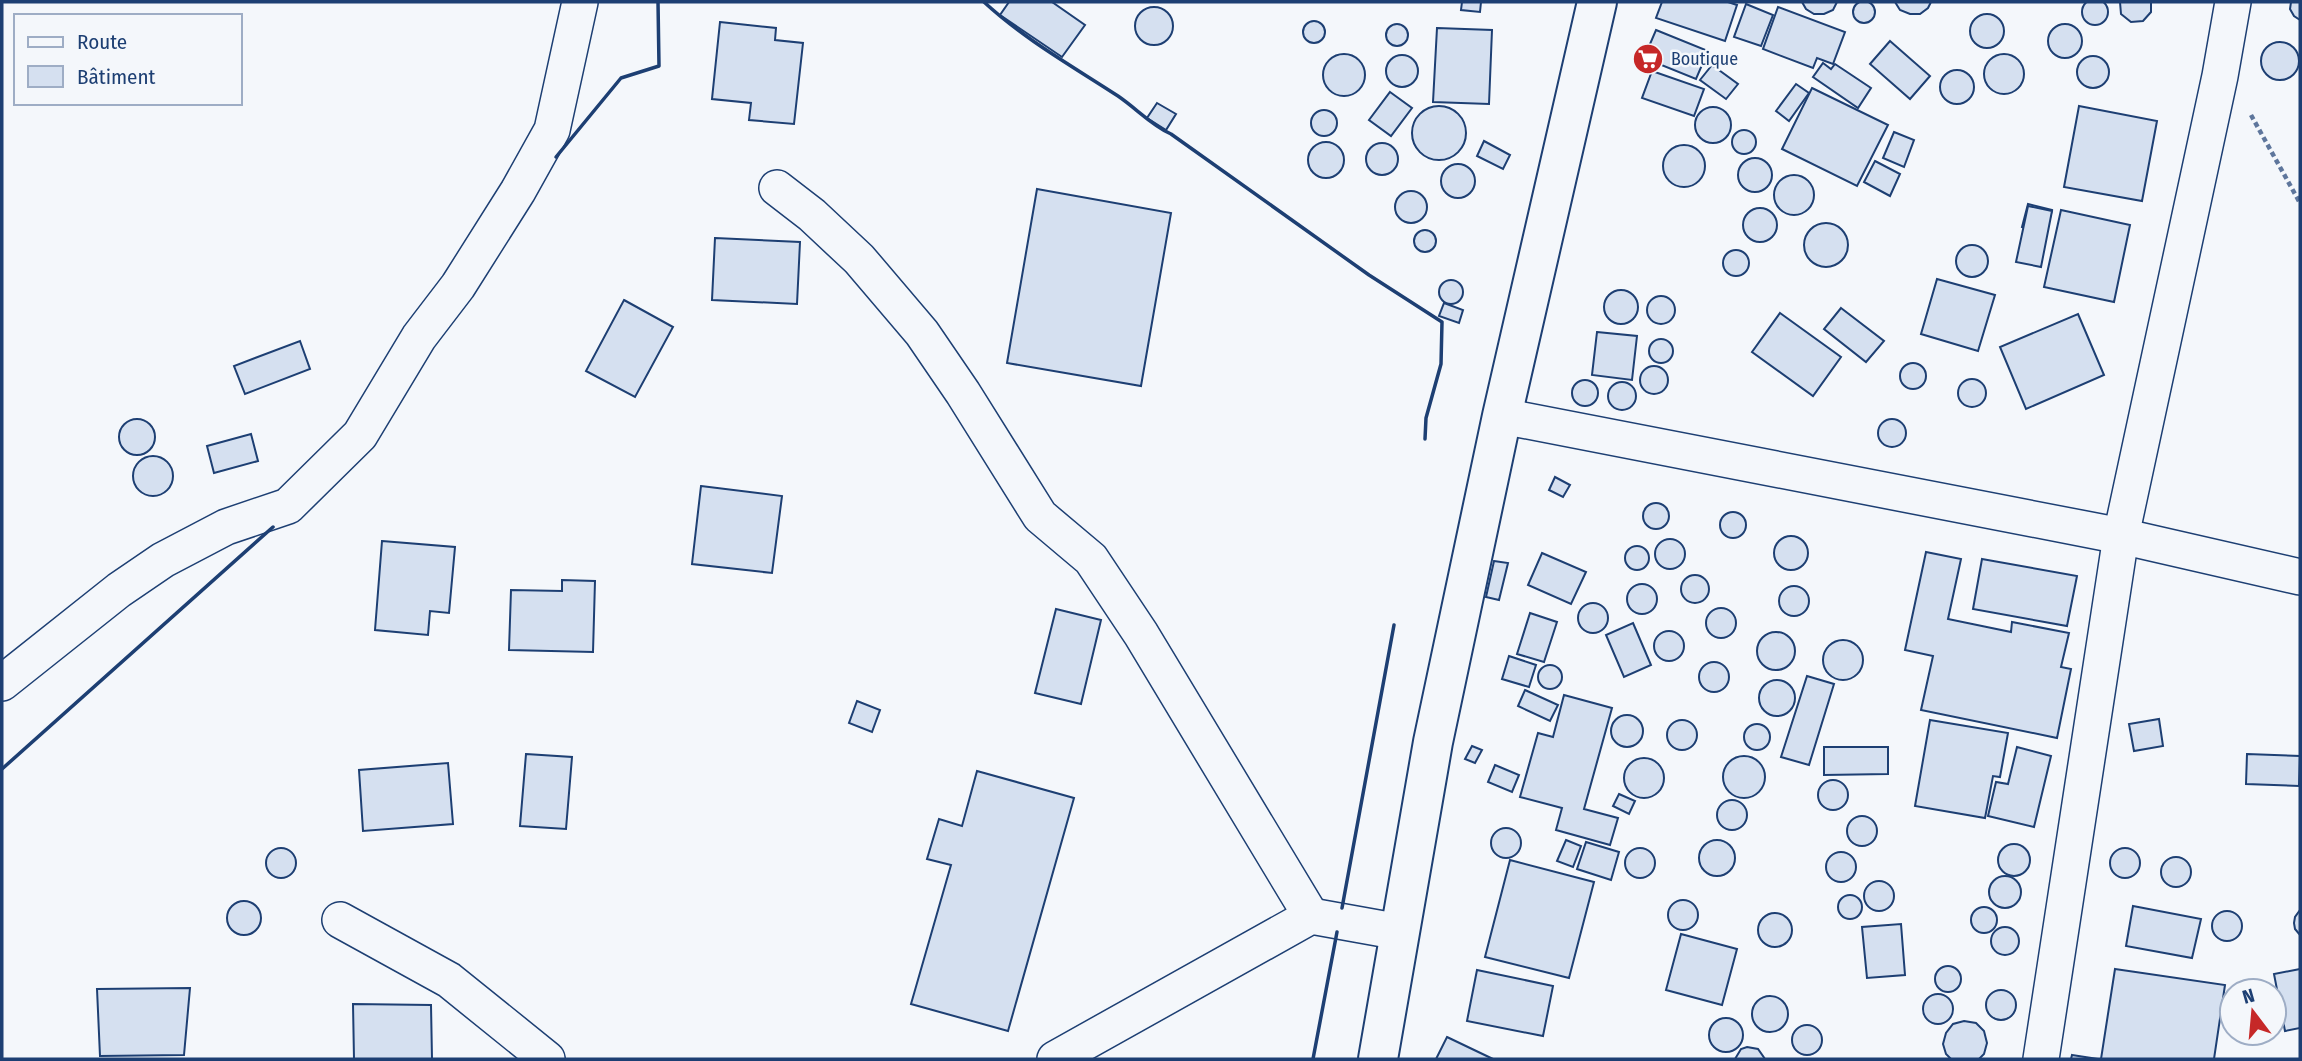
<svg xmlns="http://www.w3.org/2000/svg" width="2302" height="1061" viewBox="0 0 2302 1061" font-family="'Fira Sans Condensed',sans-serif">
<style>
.building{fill:#d5e0f0;stroke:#1d3f73;stroke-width:2}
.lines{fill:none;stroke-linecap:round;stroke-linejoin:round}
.street-casing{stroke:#1d3f73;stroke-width:38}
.primary-casing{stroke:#1d3f73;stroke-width:42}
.path{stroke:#5e769c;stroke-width:4.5;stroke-dasharray:5 3.5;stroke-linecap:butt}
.street{stroke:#f4f7fb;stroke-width:35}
.primary{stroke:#f4f7fb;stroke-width:38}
.wall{stroke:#1d3f73;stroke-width:3.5}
.labels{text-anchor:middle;stroke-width:5;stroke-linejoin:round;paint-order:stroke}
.poi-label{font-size:18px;fill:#1d3f73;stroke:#f4f7fb;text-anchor:start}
</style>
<rect width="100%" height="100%" fill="#f4f7fb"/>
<g class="building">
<circle cx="2095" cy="12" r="13"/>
<circle cx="1864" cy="12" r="11"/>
<polygon points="1009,2 1052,2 1085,25 1062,57 1000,15"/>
<polygon points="1462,2 1481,2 1480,12 1461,10"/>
<polygon points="1662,2 1728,2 1737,5 1725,41 1656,18"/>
<polygon points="1802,2 1837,2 1833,10 1824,14 1814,14 1806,9"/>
<polygon points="1895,2 1931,2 1928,8 1920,14 1910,14 1900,10"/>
<polygon points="2120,2 2151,2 2151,12 2143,21 2131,22 2121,14"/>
<polygon points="2291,2 2300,2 2300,20 2294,16 2290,9"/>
<polygon points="1746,4 1773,15 1761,46 1734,37"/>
<polygon points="1778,7 1845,32 1833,64 1817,58 1813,68 1763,49"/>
<circle cx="1154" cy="26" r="19"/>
<circle cx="1987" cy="31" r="17"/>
<circle cx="1314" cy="32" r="11"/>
<polygon points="720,22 776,28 775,40 803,43 794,124 749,120 751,103 712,99"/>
<circle cx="1397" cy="35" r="11"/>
<circle cx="2065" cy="41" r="17"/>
<polygon points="1437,28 1492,30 1489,104 1433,102"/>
<polygon points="1656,30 1708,51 1696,79 1644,58"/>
<polygon points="1890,41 1930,76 1910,99 1870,64"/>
<circle cx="2280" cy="61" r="19"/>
<circle cx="1344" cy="75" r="21"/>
<circle cx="2004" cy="74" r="20"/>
<circle cx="1402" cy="71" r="16"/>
<circle cx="2093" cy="72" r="16"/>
<polygon points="1823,63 1831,69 1835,64 1871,88 1858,108 1813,77"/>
<polygon points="1712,65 1738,84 1726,99 1700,80"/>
<circle cx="1957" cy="87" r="17"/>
<polygon points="1652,71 1704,89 1694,116 1642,98"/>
<polygon points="1796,84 1809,93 1789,121 1776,111"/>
<polygon points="1812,88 1888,125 1857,186 1782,149"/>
<polygon points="1390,92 1412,108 1391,136 1369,120"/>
<polygon points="1157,103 1176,114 1166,130 1147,118"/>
<polygon points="2079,106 2157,121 2142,201 2064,187"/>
<circle cx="1439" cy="133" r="27"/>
<circle cx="1713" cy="125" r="18"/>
<circle cx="1324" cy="123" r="13"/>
<circle cx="1744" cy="142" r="12"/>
<polygon points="1894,132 1914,140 1904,167 1883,158"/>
<polygon points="1484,141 1510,155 1503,169 1477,156"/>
<circle cx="1326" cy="160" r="18"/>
<circle cx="1382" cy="159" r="16"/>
<circle cx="1684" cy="166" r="21"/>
<circle cx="1755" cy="175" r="17"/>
<polygon points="1875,161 1900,174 1890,196 1864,182"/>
<circle cx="1458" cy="181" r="17"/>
<circle cx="1794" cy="195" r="20"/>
<polygon points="1037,189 1171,213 1141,386 1007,363"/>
<circle cx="1411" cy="207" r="16"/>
<polygon points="2028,204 2052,210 2046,234 2022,227"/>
<polygon points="2028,206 2052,211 2041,267 2016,262"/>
<circle cx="1760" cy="225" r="17"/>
<polygon points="2061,210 2130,225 2114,302 2044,287"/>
<circle cx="1826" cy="245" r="22"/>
<circle cx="1425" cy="241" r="11"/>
<polygon points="715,238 800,242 797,304 712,300"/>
<circle cx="1972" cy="261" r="16"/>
<circle cx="1736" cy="263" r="13"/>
<polygon points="1937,279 1995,295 1978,351 1921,334"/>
<circle cx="1451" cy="292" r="12"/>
<circle cx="1621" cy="307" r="17"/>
<circle cx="1661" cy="310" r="14"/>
<polygon points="624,300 673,327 635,397 586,371"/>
<polygon points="1444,303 1463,310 1459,323 1439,316"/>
<polygon points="1841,308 1884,341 1866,362 1824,329"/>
<polygon points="1780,313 1841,357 1813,396 1752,352"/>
<polygon points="2078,314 2104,375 2026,409 2000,347"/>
<polygon points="1597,332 1637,336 1632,380 1592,375"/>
<circle cx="1661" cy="351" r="12"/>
<polygon points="300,341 310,369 245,394 234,366"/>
<circle cx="1913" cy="376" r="13"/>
<circle cx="1654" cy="380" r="14"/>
<circle cx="1972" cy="393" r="14"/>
<circle cx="1585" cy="393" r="13"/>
<circle cx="1622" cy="396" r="14"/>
<circle cx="1892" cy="433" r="14"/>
<circle cx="137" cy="437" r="18"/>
<polygon points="251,434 258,461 214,473 207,446"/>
<circle cx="153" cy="476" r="20"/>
<polygon points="1555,477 1570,485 1563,497 1549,490"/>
<polygon points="701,486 782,496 772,573 692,564"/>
<circle cx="1656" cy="516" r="13"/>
<circle cx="1733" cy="525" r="13"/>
<circle cx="1791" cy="553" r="17"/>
<circle cx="1670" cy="554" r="15"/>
<polygon points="382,541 455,547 449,613 430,611 428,635 375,630"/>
<circle cx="1637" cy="558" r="12"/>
<polygon points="1926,552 1961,559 1948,619 2011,632 2012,622 2069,633 2061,667 2071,669 2057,738 1921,710 1933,656 1905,650"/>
<polygon points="1542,553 1586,572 1571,604 1528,585"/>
<polygon points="1982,559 2077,576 2067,626 1973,609"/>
<polygon points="1494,561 1508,563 1499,600 1486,597"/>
<circle cx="1695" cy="589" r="14"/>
<polygon points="562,580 595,581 593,652 509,650 511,590 562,591"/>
<circle cx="1642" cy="599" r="15"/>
<circle cx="1794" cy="601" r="15"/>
<circle cx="1593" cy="618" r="15"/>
<circle cx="1721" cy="623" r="15"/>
<polygon points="1056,609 1101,620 1081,704 1035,693"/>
<polygon points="1530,613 1557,622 1544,662 1517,654"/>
<polygon points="1633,623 1651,665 1624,677 1606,635"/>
<circle cx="1669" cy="646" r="15"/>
<circle cx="1776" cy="651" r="19"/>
<circle cx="1843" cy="660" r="20"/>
<polygon points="1509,656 1536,665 1529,687 1502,679"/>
<circle cx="1714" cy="677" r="15"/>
<circle cx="1550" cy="677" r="12"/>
<polygon points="1807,676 1834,684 1809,765 1781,757"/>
<circle cx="1777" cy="698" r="18"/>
<polygon points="1525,690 1558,705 1550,721 1518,706"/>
<polygon points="1564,695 1612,708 1584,809 1618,818 1610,845 1556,830 1562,808 1520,797 1538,733 1553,737"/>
<polygon points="857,701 880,710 872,732 849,723"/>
<circle cx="1627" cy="731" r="16"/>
<polygon points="2159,719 2163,746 2134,751 2129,724"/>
<circle cx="1682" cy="735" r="15"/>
<polygon points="1930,720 2008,733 2000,777 1993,776 1985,818 1915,806"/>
<circle cx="1757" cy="737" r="13"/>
<polygon points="1472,746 1482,750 1475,763 1465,759"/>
<polygon points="1824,747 1888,747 1888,774 1824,775"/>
<polygon points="2017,747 2051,756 2034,827 1988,816 1996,782 2008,784"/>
<polygon points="526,754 572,757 566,829 520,826"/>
<polygon points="2247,754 2300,756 2299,786 2246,784"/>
<circle cx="1744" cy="777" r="21"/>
<circle cx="1644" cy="778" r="20"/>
<polygon points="448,763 453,824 363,831 359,770"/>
<polygon points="1495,765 1519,775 1512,792 1488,782"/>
<polygon points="977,771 1074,798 1008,1031 911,1004 951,865 927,859 939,819 962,826"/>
<circle cx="1833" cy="795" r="15"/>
<polygon points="1619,794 1635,801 1629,814 1613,806"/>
<circle cx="1732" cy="815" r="15"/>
<circle cx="1862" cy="831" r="15"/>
<circle cx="1506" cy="843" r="15"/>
<polygon points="1566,840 1581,846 1573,867 1557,861"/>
<circle cx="1717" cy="858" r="18"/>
<polygon points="1586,842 1619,852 1611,880 1577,869"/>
<circle cx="2014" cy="860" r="16"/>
<circle cx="281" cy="863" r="15"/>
<circle cx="1640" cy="863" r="15"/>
<circle cx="2125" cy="863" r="15"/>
<circle cx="1841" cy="867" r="15"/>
<circle cx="2176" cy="872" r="15"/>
<polygon points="1510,860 1594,882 1569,978 1485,957"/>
<circle cx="2005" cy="892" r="16"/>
<circle cx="1879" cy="896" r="15"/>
<circle cx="1850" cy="907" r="12"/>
<circle cx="1683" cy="915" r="15"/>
<circle cx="244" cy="918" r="17"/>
<polygon points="2133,906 2201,919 2192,958 2126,946"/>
<circle cx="1984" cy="920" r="13"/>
<polygon points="2300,910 2300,935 2295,929 2294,923 2295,917"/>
<circle cx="2227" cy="926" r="15"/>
<circle cx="1775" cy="930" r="17"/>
<polygon points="1901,924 1905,975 1867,978 1862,927"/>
<circle cx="2005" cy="941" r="14"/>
<polygon points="1681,934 1737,949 1722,1005 1666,990"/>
<circle cx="1948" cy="979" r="13"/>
<polygon points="2115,969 2225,985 2214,1059 2101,1059"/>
<polygon points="2300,969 2300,1028 2285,1031 2274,974"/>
<polygon points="1477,970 1553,986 1543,1036 1467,1021"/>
<polygon points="190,988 184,1055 100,1056 97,989"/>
<circle cx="2001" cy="1005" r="15"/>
<circle cx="1938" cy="1009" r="15"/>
<circle cx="1770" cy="1014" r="18"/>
<polygon points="353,1004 431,1005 432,1059 354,1059"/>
<circle cx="1726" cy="1035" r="17"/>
<polygon points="1964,1021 1976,1023 1984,1031 1987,1043 1984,1054 1979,1059 1951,1059 1946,1054 1943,1044 1946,1033 1953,1024"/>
<circle cx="1807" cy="1040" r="15"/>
<polygon points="1447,1037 1493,1059 1436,1059"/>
<polygon points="1747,1047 1758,1049 1765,1059 1735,1059 1741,1049"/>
<polygon points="2072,1055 2098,1059 2071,1059"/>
</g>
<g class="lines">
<g class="street-casing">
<g id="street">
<polyline points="777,188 812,215 859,259 922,333 963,393 1040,516 1091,559 1141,634 1311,916"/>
<polyline points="1502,416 2121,536 2300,577"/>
<polyline points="2,683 119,590 163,560 226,527 288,506 360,435 419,337 458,286 518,191 552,130 580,2"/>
<polyline points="340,920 449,980 547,1059"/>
<polyline points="1055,1059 1311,916 1400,932"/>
<polyline points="2041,1059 2121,536 2220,76 2233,2"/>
</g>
</g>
<g class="primary-casing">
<polyline id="primary" points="1378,1059 1433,742 1502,416 1597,2"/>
</g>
<polyline class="path" points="2251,115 2300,203"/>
<use href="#street" class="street"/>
<use href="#primary" class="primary"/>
<g class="wall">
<path d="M984,2C1024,39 1072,66 1118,96C1137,109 1151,125 1171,134L1369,275L1442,322L1441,364L1426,418L1425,439"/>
<polyline points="556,157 621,78 659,66 658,2"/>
<polyline points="2,769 273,527"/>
<polyline points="1342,908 1394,625"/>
<polyline points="1313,1059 1337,932"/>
</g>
</g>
<defs>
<g id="supermarket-disc" transform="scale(1.575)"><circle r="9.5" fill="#c62828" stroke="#f4f7fb"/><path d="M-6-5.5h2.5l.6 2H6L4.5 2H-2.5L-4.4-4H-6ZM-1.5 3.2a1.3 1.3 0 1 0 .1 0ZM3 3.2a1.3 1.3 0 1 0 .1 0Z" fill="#fff"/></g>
</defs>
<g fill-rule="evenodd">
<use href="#supermarket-disc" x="1648" y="59"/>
</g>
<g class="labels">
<g class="poi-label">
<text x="1671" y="65">Boutique</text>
</g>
</g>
<rect width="2302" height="1061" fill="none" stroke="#1d3f73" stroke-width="7"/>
<rect x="14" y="14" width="228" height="91" fill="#f4f7fb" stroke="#9eadc5" stroke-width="2"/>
<rect x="28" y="37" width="35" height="10" fill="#f4f7fb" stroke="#9eadc5" stroke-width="2"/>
<text x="77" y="49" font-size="21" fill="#1d3f73">Route</text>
<rect x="28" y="66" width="35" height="21" fill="#d5e0f0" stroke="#9eadc5" stroke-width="2"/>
<text x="77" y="84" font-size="21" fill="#1d3f73">Bâtiment</text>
<g transform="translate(2253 1012) rotate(344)"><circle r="33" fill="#f4f7fb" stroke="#9eadc5" stroke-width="2"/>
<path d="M0-5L12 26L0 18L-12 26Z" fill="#c62828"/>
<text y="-10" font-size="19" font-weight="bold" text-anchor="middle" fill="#1d3f73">N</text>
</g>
</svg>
